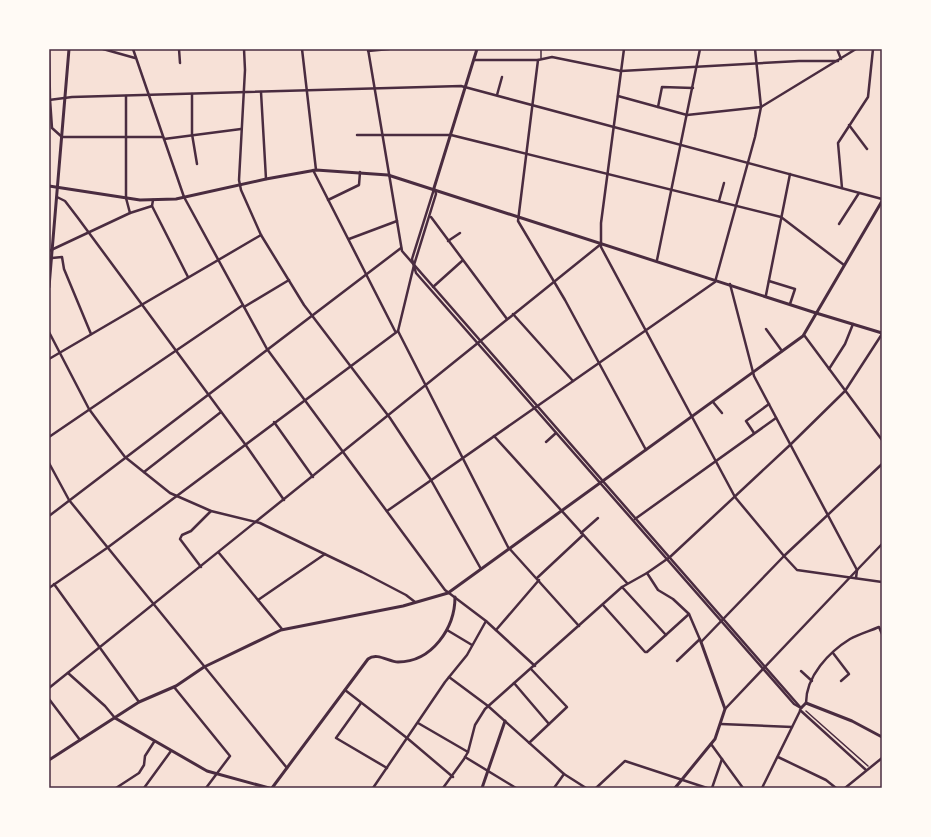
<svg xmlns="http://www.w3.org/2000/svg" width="931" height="837" viewBox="0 0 931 837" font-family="'Space Grotesk',sans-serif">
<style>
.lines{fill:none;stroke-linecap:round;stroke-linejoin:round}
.pedestrian{stroke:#4a2c40;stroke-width:1.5}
.minor{stroke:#4a2c40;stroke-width:2.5}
.tertiary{stroke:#4a2c40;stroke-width:3}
.secondary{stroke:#4a2c40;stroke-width:3}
.neatline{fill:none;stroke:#4a2c40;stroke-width:1.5}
</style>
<rect width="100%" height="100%" fill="#f7e1d7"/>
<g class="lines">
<g class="pedestrian">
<polyline points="541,49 541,58"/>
<polyline points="806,711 868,766"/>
</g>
<g class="minor">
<polyline points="49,49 50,99 52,128 62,137 163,137"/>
<polyline points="103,49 135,58"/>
<polyline points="133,49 184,197 267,349 445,590 486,621 535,666"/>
<polyline points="179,49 180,63"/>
<polyline points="244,49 245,70 239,180 241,190 261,235 304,305 390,418 431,480 481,569"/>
<polyline points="302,49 316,170"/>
<polyline points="368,49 402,251 801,708"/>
<polyline points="624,49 601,223 601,247 735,497 784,556 797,570 882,582"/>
<polyline points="837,49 841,59"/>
<polyline points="368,51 389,49"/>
<polyline points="474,60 538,60 552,57 621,71 799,61 838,61"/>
<polyline points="538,60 518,221 565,300 646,450"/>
<polyline points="261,92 266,179"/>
<polyline points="192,94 192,134 197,164"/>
<polyline points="497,95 502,77"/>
<polyline points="126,96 126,198 130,213"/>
<polyline points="618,96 687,115 761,107 856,49"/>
<polyline points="49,100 72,97 461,86 882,199"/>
<polyline points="658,107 662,87 693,88"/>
<polyline points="849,125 867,149"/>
<polyline points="357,135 451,135 781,217 844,265"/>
<polyline points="164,139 241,129"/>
<polyline points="313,170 395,331"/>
<polyline points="842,188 838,143 868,97 873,49"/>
<polyline points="434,189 412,259 416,273 794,704 801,708"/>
<polyline points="435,190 436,194 414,265 398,331 508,547 579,626"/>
<polyline points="57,197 65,201 78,218 245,444 284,500"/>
<polyline points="153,200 152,206 188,277"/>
<polyline points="328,200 359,185 360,172"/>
<polyline points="719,201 724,183"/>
<polyline points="431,217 507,319"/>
<polyline points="839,224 859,193"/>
<polyline points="349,239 397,221"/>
<polyline points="448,241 460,233"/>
<polyline points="49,251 130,213 152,206"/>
<polyline points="52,258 62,257 64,269 91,334"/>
<polyline points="657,260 700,49"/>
<polyline points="769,281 795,289 790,304"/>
<polyline points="730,284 754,376 857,570"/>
<polyline points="433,287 462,261"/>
<polyline points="766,295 790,174"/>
<polyline points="244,307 289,280"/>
<polyline points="513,314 573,381"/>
<polyline points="766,329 782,351"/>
<polyline points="49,332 89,409 103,428 125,457 170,493 211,511 260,523 362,572 406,595 415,602"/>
<polyline points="804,335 882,440"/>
<polyline points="49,359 261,235"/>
<polyline points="829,369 845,344 853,324"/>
<polyline points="713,402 722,413"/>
<polyline points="274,422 313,477"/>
<polyline points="754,433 746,421 769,404"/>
<polyline points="494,436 627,583"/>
<polyline points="49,437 243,305"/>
<polyline points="546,442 556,433"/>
<polyline points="49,463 69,500 287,768"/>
<polyline points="144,472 221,412"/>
<polyline points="387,511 715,282 755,137 761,107 755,49"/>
<polyline points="49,516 401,248"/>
<polyline points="635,519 776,418"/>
<polyline points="581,533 598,518"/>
<polyline points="219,553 282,629"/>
<polyline points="201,567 180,539 182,535 191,531 211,511"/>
<polyline points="647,573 658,590 673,599 689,614 701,642 784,556 882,464"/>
<polyline points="537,578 583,535"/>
<polyline points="856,578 857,570 882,544"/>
<polyline points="54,584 139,702"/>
<polyline points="622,587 666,635"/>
<polyline points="49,588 107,548 398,331"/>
<polyline points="258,600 325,554"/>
<polyline points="603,605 645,652 647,652 689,614"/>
<polyline points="447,630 472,645"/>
<polyline points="496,630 539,580"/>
<polyline points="833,653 849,674 841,681"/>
<polyline points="677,661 700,639"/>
<polyline points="801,671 812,681"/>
<polyline points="68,673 105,706 115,718"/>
<polyline points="449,677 488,706 564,774 586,788"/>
<polyline points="514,683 549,724"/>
<polyline points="174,687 230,756 206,788"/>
<polyline points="49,688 601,244"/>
<polyline points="345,690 407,738 453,777"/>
<polyline points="49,699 80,740"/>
<polyline points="361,703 336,738 387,768"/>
<path d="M806,703C806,676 829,652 850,639C859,634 870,631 879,627L882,634"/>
<polyline points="725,709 857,570"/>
<polyline points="800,710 866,770"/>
<polyline points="418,723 468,752"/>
<polyline points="721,724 792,727"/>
<polyline points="529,743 567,707 531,669"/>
<polyline points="711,744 743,788"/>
<polyline points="465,757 516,788"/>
<polyline points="778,757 826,780 836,788"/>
<polyline points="116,788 139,773 144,765 145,756 154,742"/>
<polyline points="144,788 171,751"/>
<polyline points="373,788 445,682 467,655 486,621"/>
<polyline points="443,788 464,759 468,752 475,725 485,709 622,587 647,573 670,557 790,445 845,391 882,334"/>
<polyline points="554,788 564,774"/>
<polyline points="596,788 625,761 707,788"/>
<polyline points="712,788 722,759"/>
<polyline points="762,788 800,711"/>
<polyline points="845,788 882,758"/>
</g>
<g class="tertiary">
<polyline points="434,188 477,49"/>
<polyline points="816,313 882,333"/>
<polyline points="801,708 806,703 852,721 882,737"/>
<polyline points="115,718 207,771 269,788"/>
<polyline points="49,760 139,702 176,686 204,667 281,630 403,606 448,593 803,336 882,201"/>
<path d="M272,788L368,659C377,652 389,662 398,662C432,662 455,628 455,597"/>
<polyline points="482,788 505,721"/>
<polyline points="675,788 715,739 725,709 701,642"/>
</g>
<g class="secondary">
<polyline points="49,186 140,200 176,199 266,179 316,170 388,175 816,313"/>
<polyline points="49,287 69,49"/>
</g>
</g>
<rect width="931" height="837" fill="none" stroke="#fffaf5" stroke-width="100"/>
<rect x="50" y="50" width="831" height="737" class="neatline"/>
</svg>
